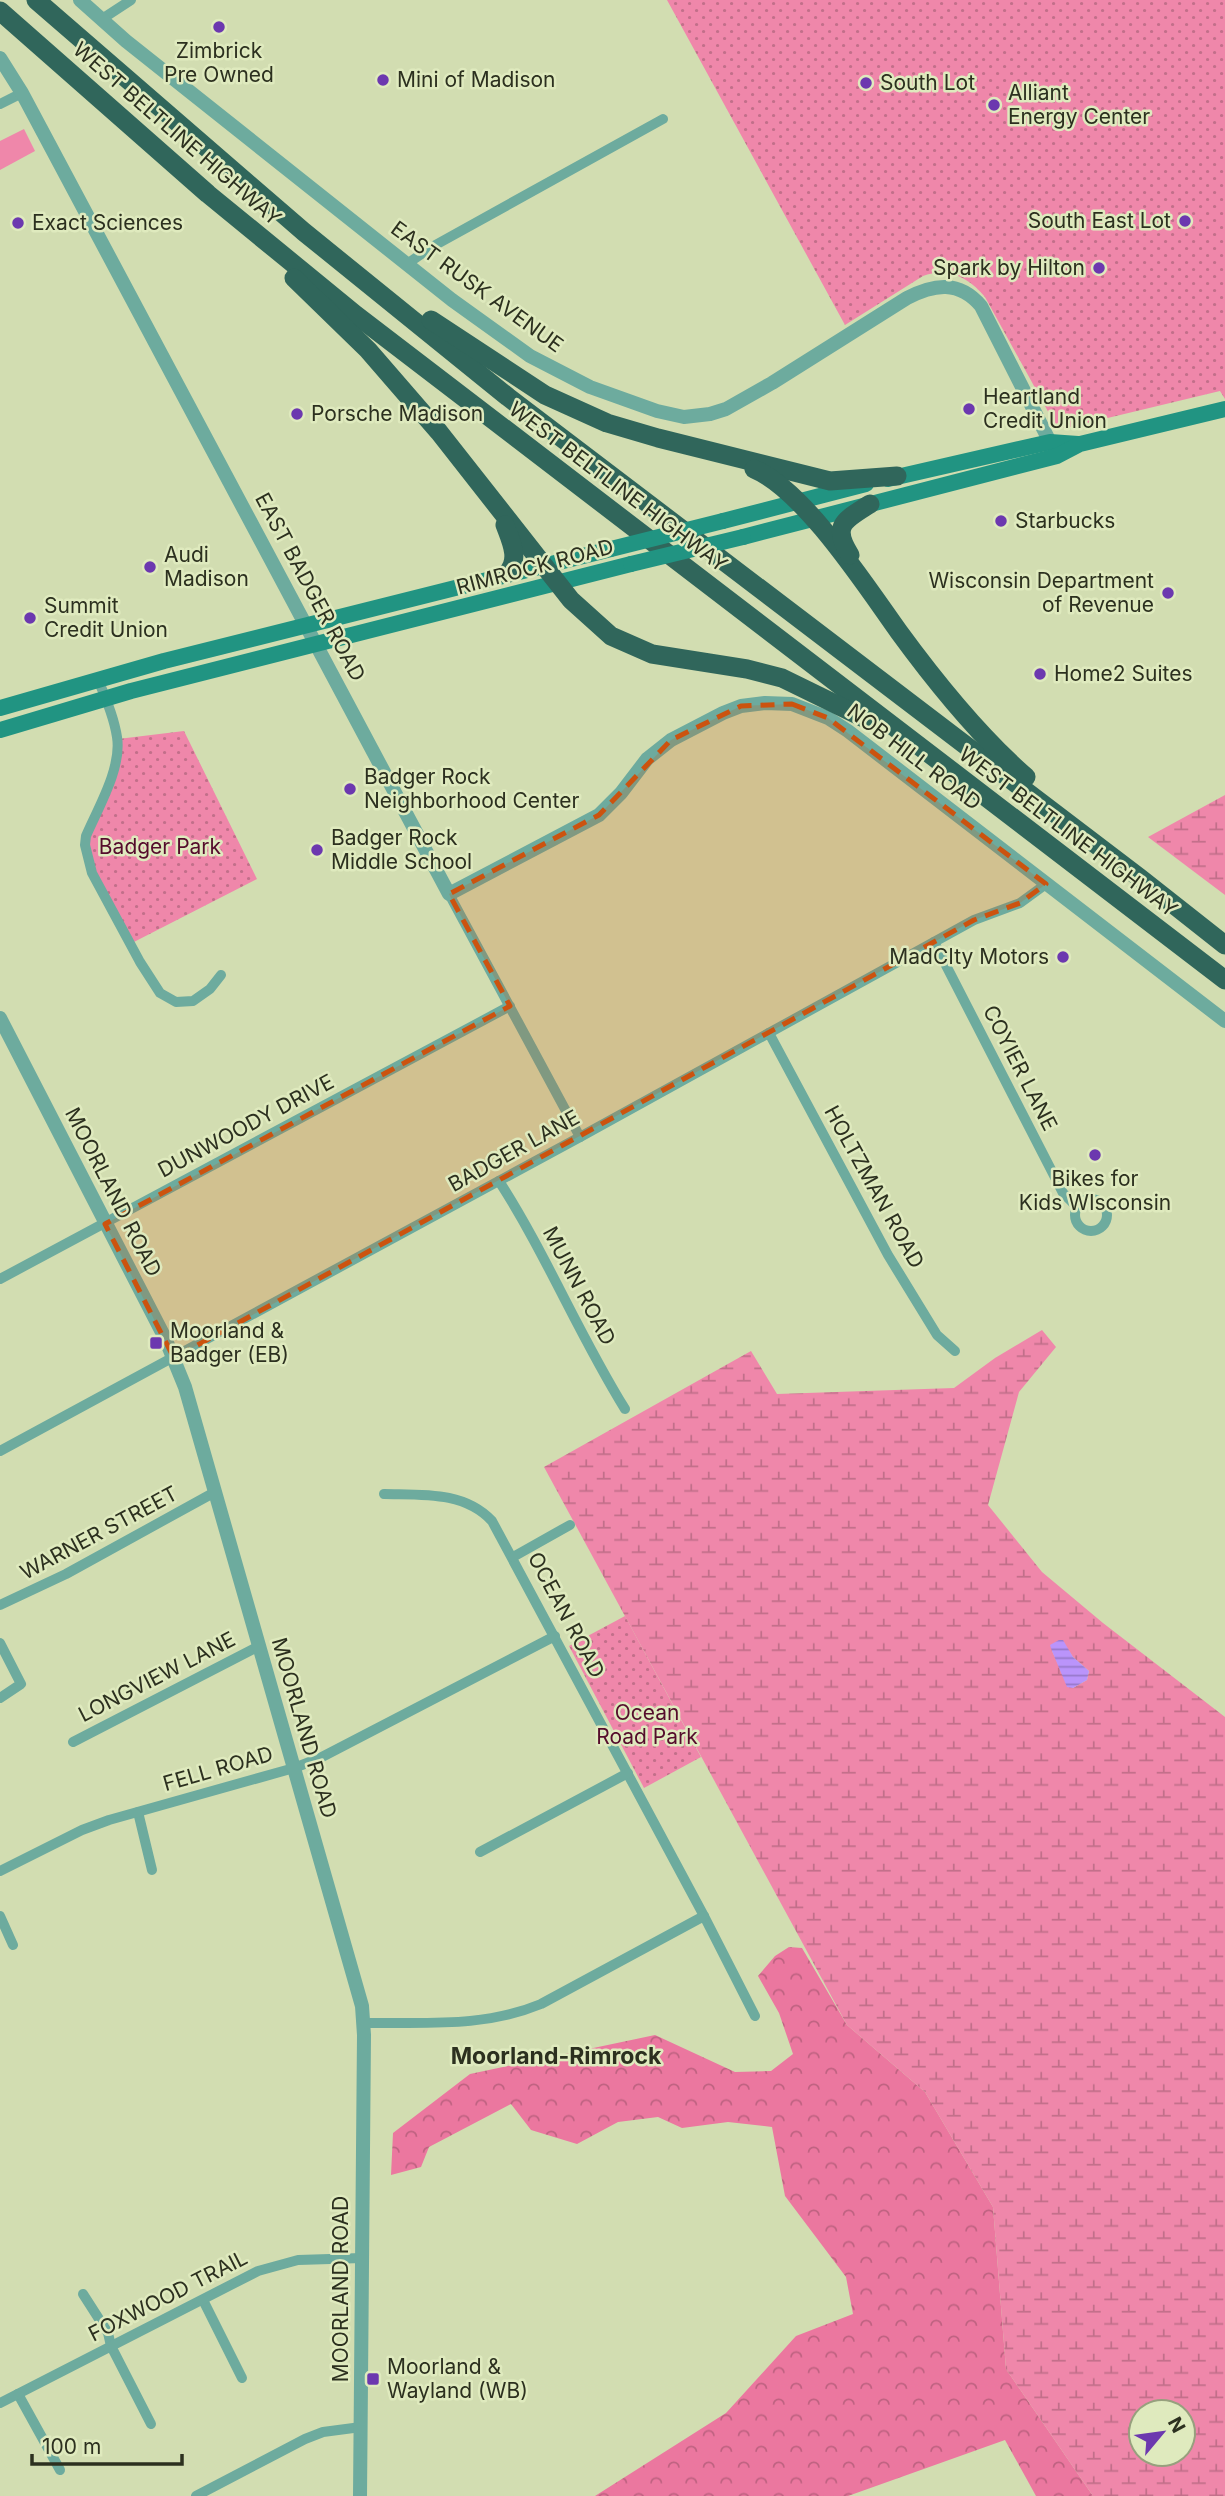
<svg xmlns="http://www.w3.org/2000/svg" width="1225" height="2496" viewBox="0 0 1225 2496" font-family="Inter,sans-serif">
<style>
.green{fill:#ef87aa}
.forest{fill:url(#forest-crowns)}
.wetland{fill:url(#wetland-marsh);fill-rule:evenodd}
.park{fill:url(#park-dots)}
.water{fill:url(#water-rules)}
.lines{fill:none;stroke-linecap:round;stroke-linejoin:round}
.minor{stroke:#6dab9e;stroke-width:10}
.tertiary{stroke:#6dab9e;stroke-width:14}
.secondary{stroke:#219482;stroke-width:16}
.motorway{stroke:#30665b;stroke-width:19}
.secondary-bridge{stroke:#219482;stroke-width:16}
.marked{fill:#cc530f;fill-opacity:0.2;stroke:#cc530f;stroke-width:5;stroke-dasharray:14 9;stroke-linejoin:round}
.poi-dot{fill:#6c38af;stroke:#dfeabe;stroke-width:2.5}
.labels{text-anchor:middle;stroke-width:5;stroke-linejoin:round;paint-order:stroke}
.poi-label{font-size:21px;fill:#2c301f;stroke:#dfeabe;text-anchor:start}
.street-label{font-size:21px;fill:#2c301f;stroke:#dfeabe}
.park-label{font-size:21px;fill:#550c2c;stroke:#dfeabe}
.neighbourhood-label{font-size:23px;font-weight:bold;fill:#2c301f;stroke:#dfeabe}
</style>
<defs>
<pattern id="forest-crowns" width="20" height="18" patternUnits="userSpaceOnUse" patternTransform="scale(1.75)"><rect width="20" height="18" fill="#eb779f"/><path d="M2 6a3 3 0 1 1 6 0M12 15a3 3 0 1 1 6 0" fill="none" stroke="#bf6281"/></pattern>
<pattern id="wetland-marsh" width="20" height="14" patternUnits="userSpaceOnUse" patternTransform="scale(1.75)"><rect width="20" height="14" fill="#ef87aa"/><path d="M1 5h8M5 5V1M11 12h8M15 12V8" fill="none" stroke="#c26f8a"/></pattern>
<pattern id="park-dots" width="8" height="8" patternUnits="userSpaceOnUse" patternTransform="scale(1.75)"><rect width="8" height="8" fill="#ef87aa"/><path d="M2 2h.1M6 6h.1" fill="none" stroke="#c26f8a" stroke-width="1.8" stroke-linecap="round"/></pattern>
<pattern id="water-rules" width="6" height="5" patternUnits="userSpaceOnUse" patternTransform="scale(1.75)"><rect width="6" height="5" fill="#ba94fb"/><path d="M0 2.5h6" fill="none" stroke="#9779cb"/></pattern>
</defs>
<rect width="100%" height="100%" fill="#d2ddb1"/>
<polygon class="green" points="24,129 35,151 0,170 0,141"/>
<polygon class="forest" points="789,1947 802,1948 847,2025 925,2092 993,2207 1006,2369 1093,2496 1036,2496 1005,2440 848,2496 595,2496 726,2413 796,2336 853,2314 846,2277 785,2196 772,2127 728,2122 682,2128 658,2117 618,2122 577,2144 531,2130 511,2104 429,2147 421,2167 391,2175 393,2133 470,2074 655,2035 735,2072 771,2071 793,2054 779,2013 758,1976 775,1956"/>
<g class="wetland">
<polygon points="1225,795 1225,895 1148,837"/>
<path d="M1042,1330L1056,1347L1019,1392L988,1505L1042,1572L1103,1623L1225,1717V2496H1093L1006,2369L993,2207L925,2092L847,2025L544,1467L751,1351L777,1394L954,1388L995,1358ZM1062,1641L1073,1657L1089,1671L1087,1680L1073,1688C1062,1676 1059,1665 1052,1651ZM1141,2412H1183V2454H1141Z"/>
</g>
<g class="park">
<path d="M667,0H1225V399L1220,391L1066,428L1056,426L985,297C970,278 947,266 923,276L845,325Z"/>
<polygon points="184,731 257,879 130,944 103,895 86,836 101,800 118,739"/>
<polygon points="625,1616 701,1757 644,1788 569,1646"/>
</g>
<polygon class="water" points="1059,1640 1063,1640 1073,1657 1089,1671 1087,1680 1073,1688 1067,1687 1052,1651 1050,1645"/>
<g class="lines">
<g class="minor">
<polyline points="102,19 131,0"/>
<polyline points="0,104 22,93"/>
<polyline points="407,264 430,248 663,119"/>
<path d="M98,680C106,698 114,717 117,737C122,768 98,808 86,836L85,845L92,873L140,962L160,993L176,1002L193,1001L210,989L221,975"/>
<polyline points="449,894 580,1137"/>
<polyline points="934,942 1063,1193 1077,1207"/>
<polyline points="769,1033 888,1255 937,1335 955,1351"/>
<path d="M499,1181C546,1254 579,1335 625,1409"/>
<circle cx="1091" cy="1215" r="16"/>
<polyline points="0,1279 510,1006"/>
<polyline points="0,1451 580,1137 974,920 1020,903 1046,884"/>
<path d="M384,1494C422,1495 464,1491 492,1521L704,1916L755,2016"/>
<polyline points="513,1557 570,1525"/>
<polyline points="0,1605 66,1574 215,1492"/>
<polyline points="0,1643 21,1684 0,1698"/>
<polyline points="73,1742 259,1646"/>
<polyline points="138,1812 152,1870"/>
<polyline points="480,1852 628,1773"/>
<polyline points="0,1871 82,1830 109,1820 294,1768 320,1758 555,1636"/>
<polyline points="0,1916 13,1945"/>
<path d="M364,2023C425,2022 483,2028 541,2004L704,1916"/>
<polyline points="83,2294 108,2333 111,2346 151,2424"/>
<polyline points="203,2300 242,2378"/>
<polyline points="18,2394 60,2470"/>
<polyline points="0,2403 258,2271 298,2260 362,2258"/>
<polyline points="196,2496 305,2439 323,2432 361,2427"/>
</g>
<g class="tertiary">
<path d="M80,0L126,41L452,300L530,356L590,387L657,411L684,417L710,414L726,409L772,383L907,298C934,284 959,280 981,306L1054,450"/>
<polyline points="0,58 22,93 449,894 599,815 621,793 647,759 671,740 723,713 741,706 765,703 792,704 828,718 848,731 1225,1021"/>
<polyline points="0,1018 165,1338 185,1387 362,2006 364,2035 360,2496"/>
</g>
<g class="secondary">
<polyline points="888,479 1050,442 1078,444"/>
<polyline points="723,521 866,484"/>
<polyline points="743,537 1057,456 1080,444 1225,409"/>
<polyline points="0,708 164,661 611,549"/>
<polyline points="0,730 131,691 631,564"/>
</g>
<g class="motorway">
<polyline points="36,0 304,232 508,397 1140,878 1225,945"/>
<polyline points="0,11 208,194 356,315 1225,980"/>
<polyline points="294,278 368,350 439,432 571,600 611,636 652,654 747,669 782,678 870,721"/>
<polyline points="431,320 545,395 607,423 658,438 830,481 897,476"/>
<path d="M754,469C804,490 866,586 899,632C937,684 978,735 1026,777"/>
<path d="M505,525C511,541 521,561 506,574"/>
<path d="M850,555C831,525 845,520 870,504"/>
</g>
<g class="secondary-bridge">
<polyline points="611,549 723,521"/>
<polyline points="631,564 743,537"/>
</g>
</g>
<path class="marked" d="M792,704L828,718L1046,884L1020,903L974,920L174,1358L105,1224L510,1006L449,894L599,815L671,740L741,706Z"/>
<g class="poi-dot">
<circle cx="219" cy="27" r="7"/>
<circle cx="383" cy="80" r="7"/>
<circle cx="866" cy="83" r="7"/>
<circle cx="994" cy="105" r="7"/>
<circle cx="1185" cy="221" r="7"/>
<circle cx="18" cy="223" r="7"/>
<circle cx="1099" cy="268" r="7"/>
<circle cx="969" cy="409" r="7"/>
<circle cx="297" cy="414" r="7"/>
<circle cx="1001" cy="521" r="7"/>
<circle cx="150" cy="567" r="7"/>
<circle cx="1168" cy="593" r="7"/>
<circle cx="30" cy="618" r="7"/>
<circle cx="1040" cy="674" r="7"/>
<circle cx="350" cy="789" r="7"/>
<circle cx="317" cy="850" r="7"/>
<circle cx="1063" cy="957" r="7"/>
<circle cx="1095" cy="1155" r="7"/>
<rect x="149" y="1336" width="14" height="14" rx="3.5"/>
<rect x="366" y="2372" width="14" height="14" rx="3.5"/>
</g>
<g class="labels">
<g class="poi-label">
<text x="219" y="58" text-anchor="middle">Zimbrick<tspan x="219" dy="24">Pre Owned</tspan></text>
<text x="397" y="87">Mini of Madison</text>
<text x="880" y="90">South Lot</text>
<text x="1008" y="100">Alliant<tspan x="1008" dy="24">Energy Center</tspan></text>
<text x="1171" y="228" text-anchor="end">South East Lot</text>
<text x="32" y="230">Exact Sciences</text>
<text x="1085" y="275" text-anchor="end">Spark by Hilton</text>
<text x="983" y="404">Heartland<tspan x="983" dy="24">Credit Union</tspan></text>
<text x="311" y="421">Porsche Madison</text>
<text x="1015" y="528">Starbucks</text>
<text x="164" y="562">Audi<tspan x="164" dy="24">Madison</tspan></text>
<text x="1154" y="588" text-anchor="end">Wisconsin Department<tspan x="1154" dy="24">of Revenue</tspan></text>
<text x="44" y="613">Summit<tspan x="44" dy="24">Credit Union</tspan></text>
<text x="1054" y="681">Home2 Suites</text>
<text x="364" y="784">Badger Rock<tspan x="364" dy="24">Neighborhood Center</tspan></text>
<text x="331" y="845">Badger Rock<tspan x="331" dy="24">Middle School</tspan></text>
<text x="1049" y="964" text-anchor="end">MadCIty Motors</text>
<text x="1095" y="1186" text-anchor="middle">Bikes for<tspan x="1095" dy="24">Kids WIsconsin</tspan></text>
<text x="170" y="1338">Moorland &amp;<tspan x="170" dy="24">Badger (EB)</tspan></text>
<text x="387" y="2374">Moorland &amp;<tspan x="387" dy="24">Wayland (WB)</tspan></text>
</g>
<g class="street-label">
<text transform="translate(177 134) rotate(41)" y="7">WEST BELTLINE HIGHWAY</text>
<text transform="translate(477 287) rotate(36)" y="7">EAST RUSK AVENUE</text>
<text transform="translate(618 487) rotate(37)" y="7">WEST BELTLINE HIGHWAY</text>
<text transform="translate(535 567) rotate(-15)" y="7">RIMROCK ROAD</text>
<text transform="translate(310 587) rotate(62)" y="7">EAST BADGER ROAD</text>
<text transform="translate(914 757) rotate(37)" y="7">NOB HILL ROAD</text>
<text transform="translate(1068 832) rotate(37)" y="7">WEST BELTLINE HIGHWAY</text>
<text transform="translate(1020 1068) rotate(63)" y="7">COYIER LANE</text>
<text transform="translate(246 1126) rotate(-28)" y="7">DUNWOODY DRIVE</text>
<text transform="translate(514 1151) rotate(-29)" y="7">BADGER LANE</text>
<text transform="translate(874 1187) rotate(61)" y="7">HOLTZMAN ROAD</text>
<text transform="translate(113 1192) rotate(63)" y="7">MOORLAND ROAD</text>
<text transform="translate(579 1286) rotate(62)" y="7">MUNN ROAD</text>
<text transform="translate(99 1533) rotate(-28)" y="7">WARNER STREET</text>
<text transform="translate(566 1615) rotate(62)" y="7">OCEAN ROAD</text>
<text transform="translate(157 1677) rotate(-27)" y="7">LONGVIEW LANE</text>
<text transform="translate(304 1728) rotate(74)" y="7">MOORLAND ROAD</text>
<text transform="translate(218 1769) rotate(-16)" y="7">FELL ROAD</text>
<text transform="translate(341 2289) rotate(-90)" y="7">MOORLAND ROAD</text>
<text transform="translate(168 2296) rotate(-27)" y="7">FOXWOOD TRAIL</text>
</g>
<g class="park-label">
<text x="160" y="854">Badger Park</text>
<text x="647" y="1720">Ocean<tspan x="647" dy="24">Road Park</tspan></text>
</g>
<g class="neighbourhood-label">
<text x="556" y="2064">Moorland-Rimrock</text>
</g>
</g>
<g transform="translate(1162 2433) rotate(61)"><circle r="33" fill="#dfeabe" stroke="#97a07e" stroke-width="2"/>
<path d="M0-5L12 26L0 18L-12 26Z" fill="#6c38af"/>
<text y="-10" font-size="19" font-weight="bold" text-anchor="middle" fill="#2c301f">N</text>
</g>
<path d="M32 2454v10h150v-10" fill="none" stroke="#2c301f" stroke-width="3.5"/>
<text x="42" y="2454" font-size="21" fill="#2c301f" stroke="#dfeabe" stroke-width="5" paint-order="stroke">100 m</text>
</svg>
